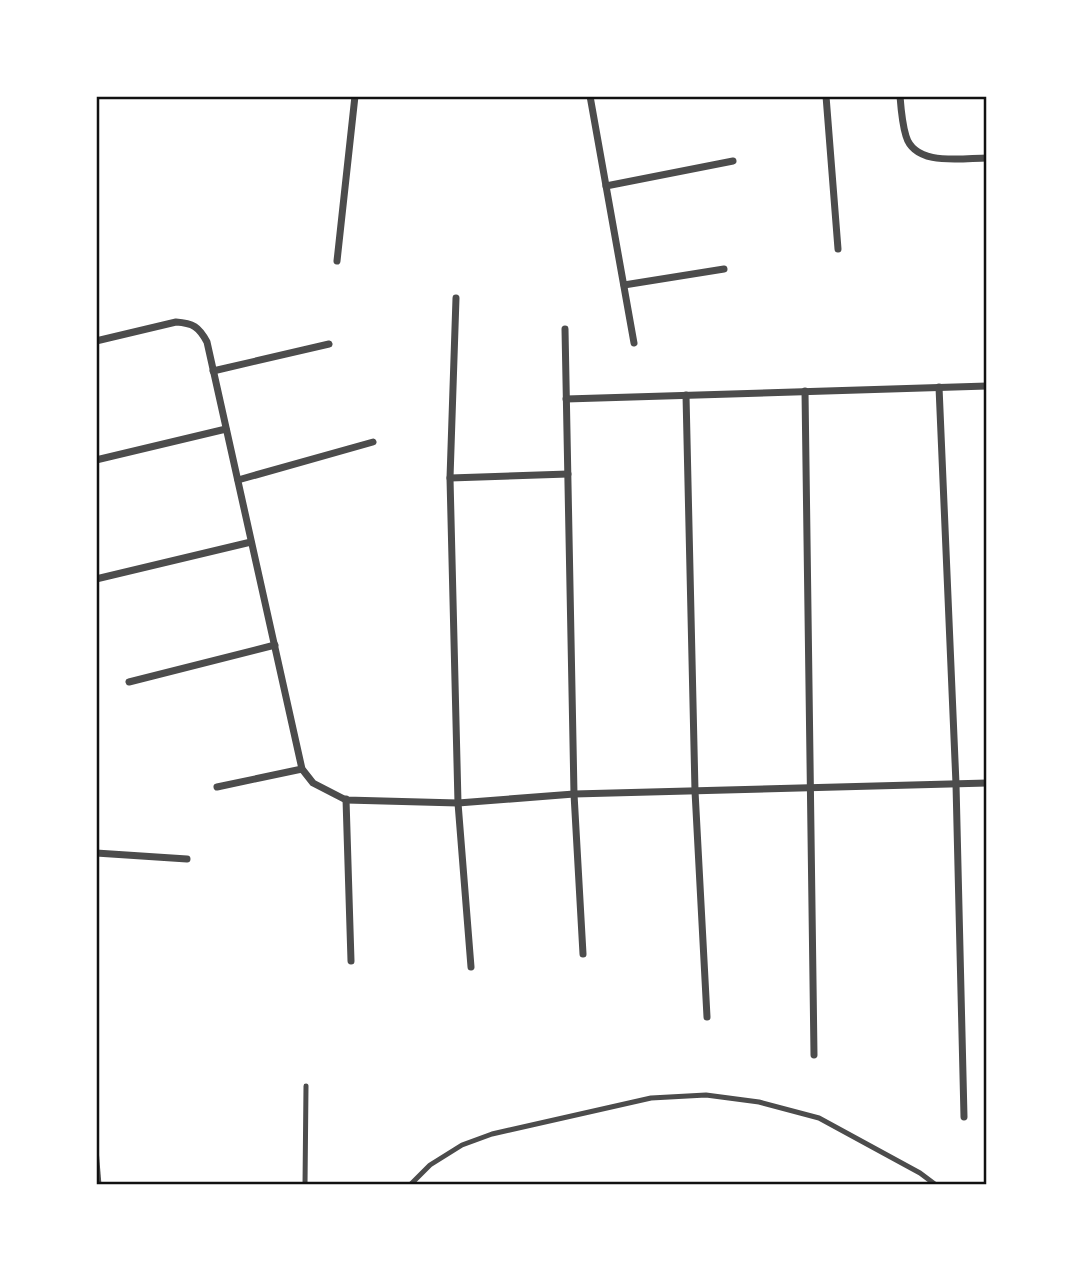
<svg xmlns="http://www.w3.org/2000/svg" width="1083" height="1281" viewBox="0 0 1083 1281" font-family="Roboto,sans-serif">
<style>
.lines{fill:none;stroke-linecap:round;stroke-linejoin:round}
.service{stroke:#4c4c4c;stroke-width:5}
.minor{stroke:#4c4c4c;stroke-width:7}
.neatline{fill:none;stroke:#111;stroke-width:2.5}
</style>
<rect width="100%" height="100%" fill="#fff"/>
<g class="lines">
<g class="service">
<polyline points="96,1149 99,1185"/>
<polyline points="305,1185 306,1086"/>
<polyline points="410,1185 430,1165 462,1145 492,1134 651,1098 706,1095 759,1102 819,1118 920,1173 936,1185"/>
</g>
<g class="minor">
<polyline points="590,96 634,343"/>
<polyline points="826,96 838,249"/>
<path d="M900,96C901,109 902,123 906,136C915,167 962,158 987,158"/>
<polyline points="606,186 733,161"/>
<polyline points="337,261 355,96"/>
<polyline points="624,285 724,269"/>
<polyline points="456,298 450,478 458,803 471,967"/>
<polyline points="565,329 574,794 583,954"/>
<path d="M96,341L176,322C193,323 199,327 207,342L302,769L313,783L346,800L458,803L574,794L987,783"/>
<polyline points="213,371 329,344"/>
<polyline points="939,387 956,784 964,1117"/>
<polyline points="805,391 814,1055"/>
<polyline points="686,395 695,791 707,1017"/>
<polyline points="566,399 987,386"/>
<polyline points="96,460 226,429"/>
<polyline points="450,478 568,474"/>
<polyline points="238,480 373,442"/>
<polyline points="96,579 251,542"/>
<polyline points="129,682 275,645"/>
<polyline points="217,787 302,769"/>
<polyline points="346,799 351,961"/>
<polyline points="96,853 187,859"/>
</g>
</g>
<rect width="1083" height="1281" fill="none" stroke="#ffffff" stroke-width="196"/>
<rect x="98" y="98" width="887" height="1085" class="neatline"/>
</svg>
